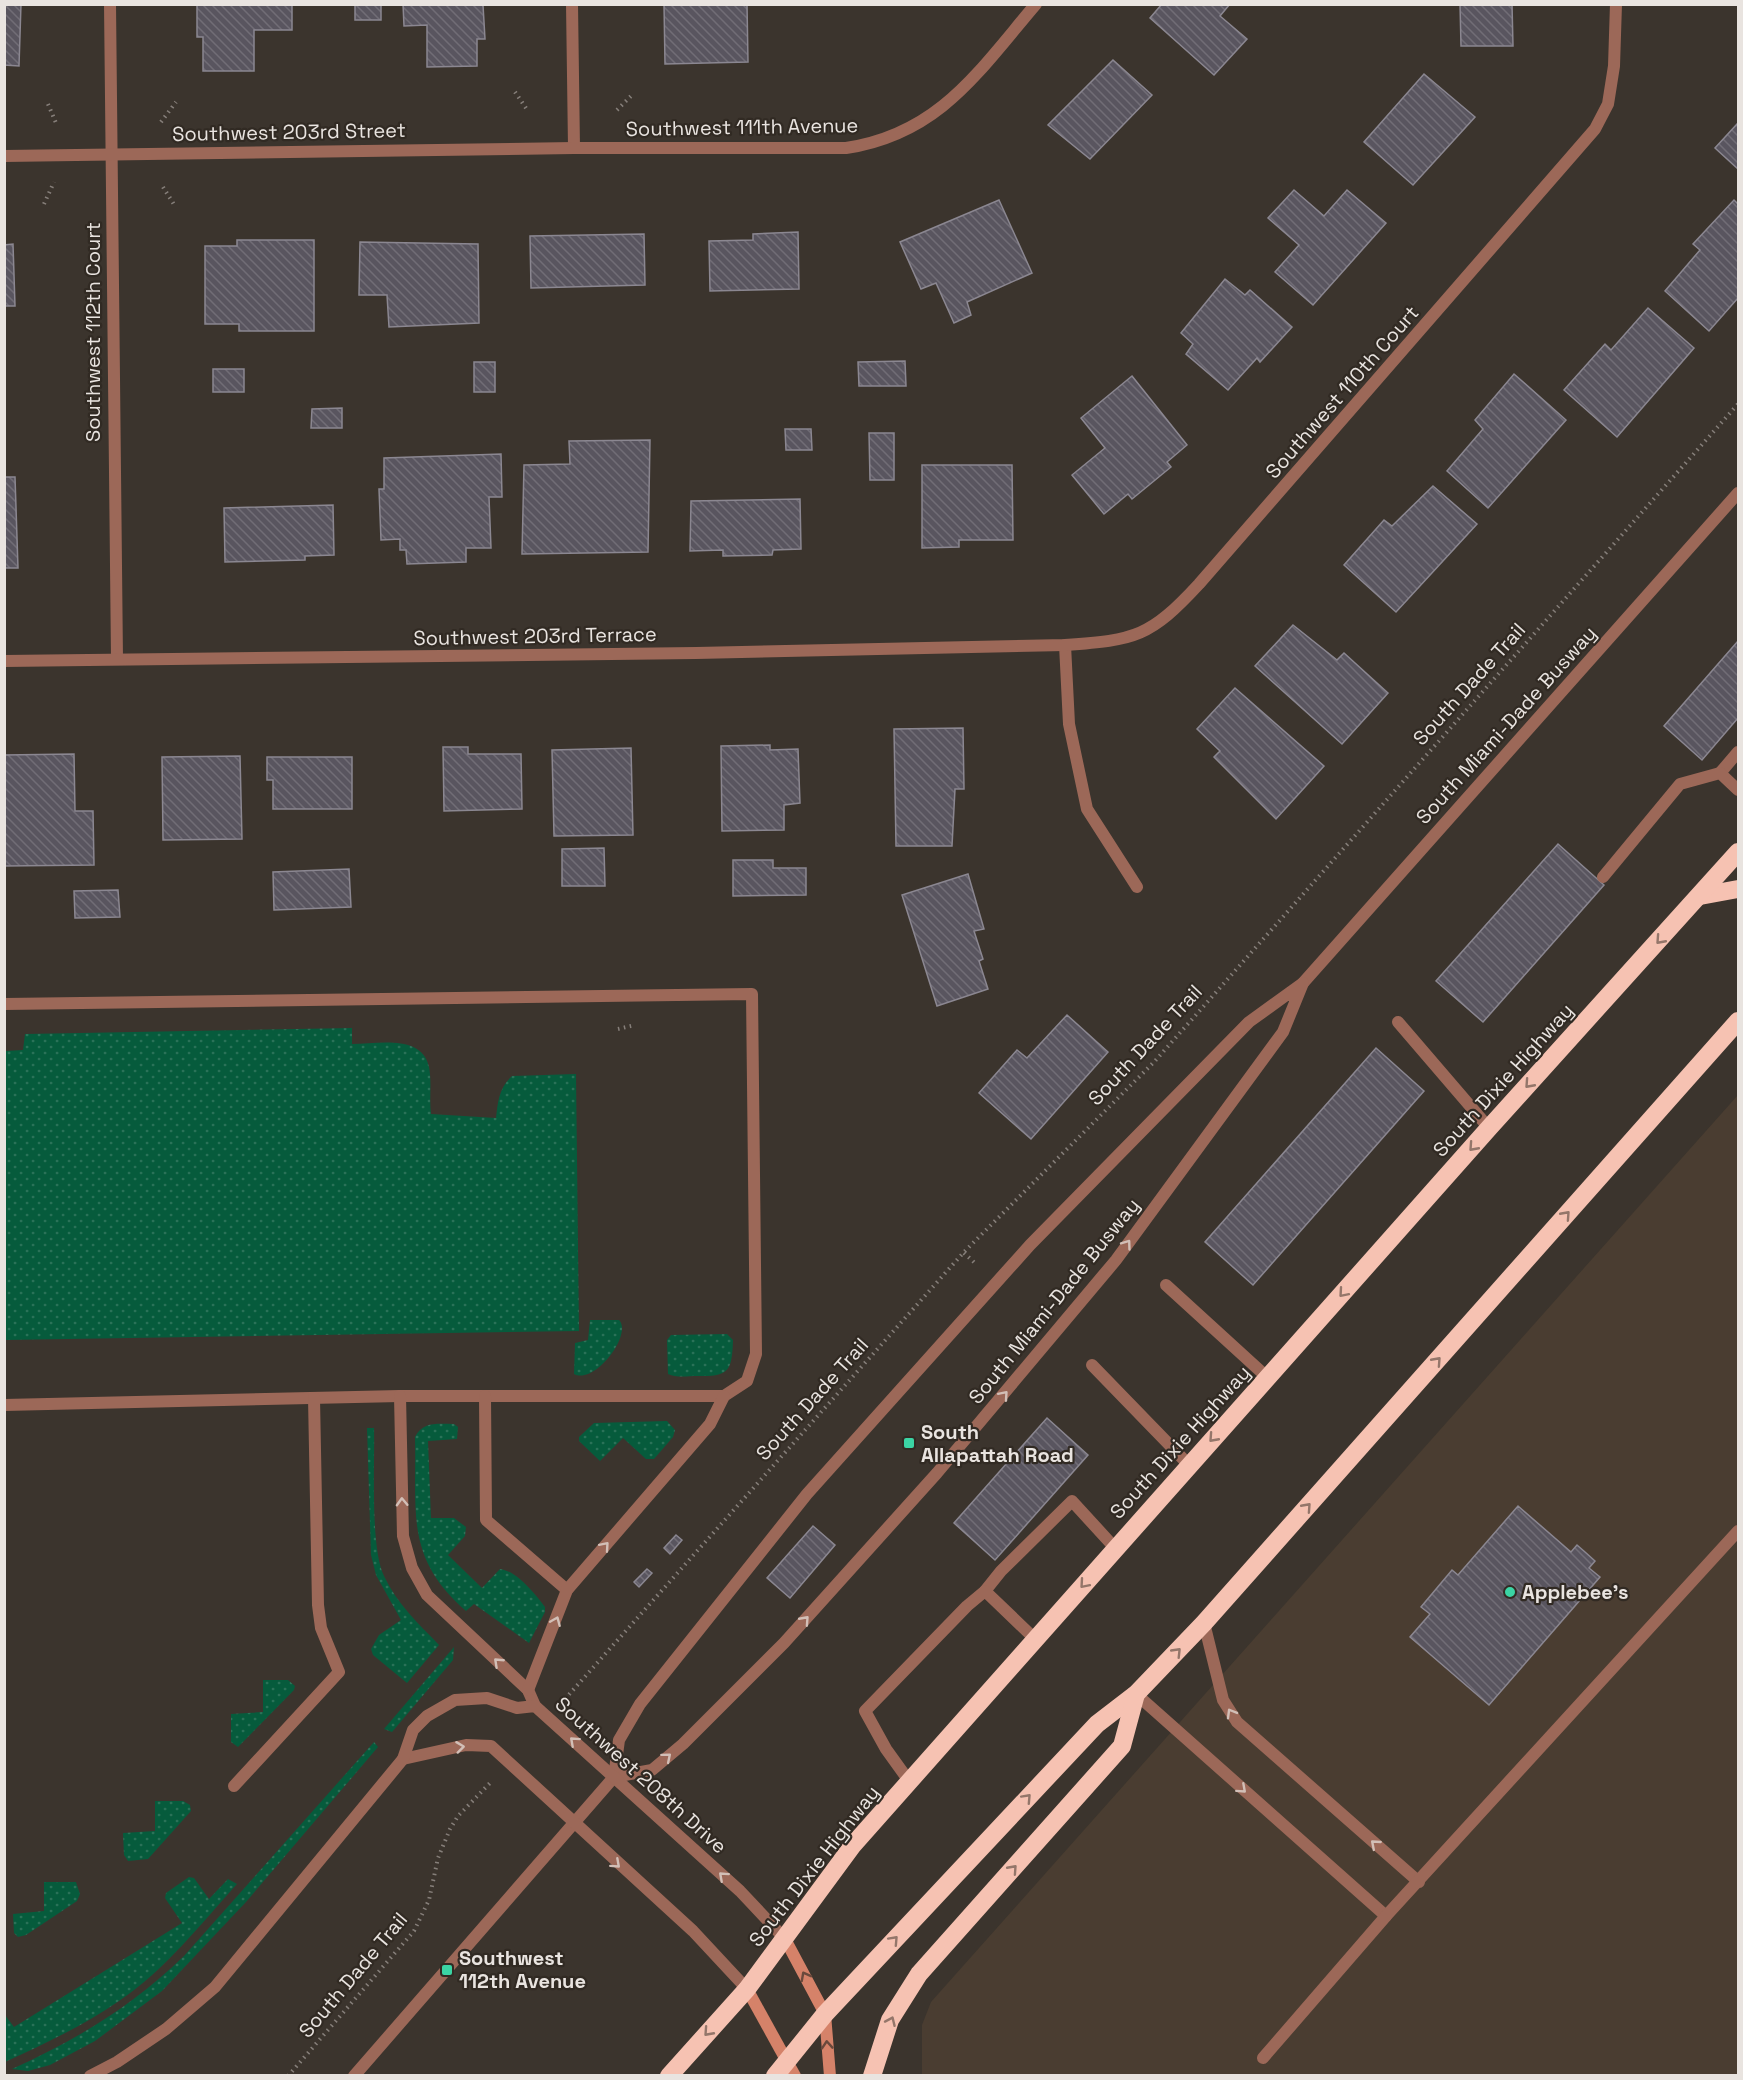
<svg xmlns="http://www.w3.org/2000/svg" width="1743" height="2080" viewBox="0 0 1743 2080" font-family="'Space Grotesk',sans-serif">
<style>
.built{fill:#4a3d31}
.grass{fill:url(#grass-dots)}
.building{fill:url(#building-back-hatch);stroke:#8b8791;stroke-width:1.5}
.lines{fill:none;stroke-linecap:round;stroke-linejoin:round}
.path{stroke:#867f7a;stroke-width:4;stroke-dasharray:1.5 4.5;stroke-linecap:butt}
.lane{stroke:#9c6858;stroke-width:12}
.street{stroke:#9c6858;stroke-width:12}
.secondary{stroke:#d58269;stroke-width:12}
.highway{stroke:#f6c2b2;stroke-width:18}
.oneway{stroke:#94766a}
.oneway2{stroke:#d2bfb7}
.oneway3{stroke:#6a493c}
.poi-dot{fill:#3bd4a4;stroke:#312a23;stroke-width:2}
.labels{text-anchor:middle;stroke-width:4.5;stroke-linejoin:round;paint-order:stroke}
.street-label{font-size:20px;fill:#e9e4e0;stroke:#312a23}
.poi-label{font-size:20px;font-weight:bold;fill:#e9e4e0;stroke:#312a23;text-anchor:start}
</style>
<defs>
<pattern id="grass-dots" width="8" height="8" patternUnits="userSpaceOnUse" patternTransform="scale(1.5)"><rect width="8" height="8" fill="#065b3c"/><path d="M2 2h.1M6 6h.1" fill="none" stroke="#2a7258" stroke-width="1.8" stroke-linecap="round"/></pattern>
<pattern id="building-back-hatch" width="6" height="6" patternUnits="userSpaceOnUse" patternTransform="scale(1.5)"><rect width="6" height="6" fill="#59555f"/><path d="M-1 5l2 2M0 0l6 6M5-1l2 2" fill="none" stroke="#716d76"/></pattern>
</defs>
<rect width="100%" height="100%" fill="#3b342d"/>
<polygon class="built" points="1738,1095 1738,2075 922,2076 922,2025 931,2002"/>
<g class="grass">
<path d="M352,1028V1044C378,1044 422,1034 429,1067C432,1082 429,1099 431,1114L496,1118C498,1101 499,1088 512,1076L576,1074L579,1331L5,1340V1051L23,1050L25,1034Z"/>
<path d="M590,1320H619C633,1334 595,1385 574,1374L575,1343L588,1340Z"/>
<path d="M727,1334L733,1340C732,1371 729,1377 697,1376C688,1376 676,1378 668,1374L667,1340L671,1335Z"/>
<polygon points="667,1421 675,1430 673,1437 654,1459 646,1459 623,1438 600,1461 579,1441 579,1437 594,1423"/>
<path d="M454,1424L458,1427L457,1439L428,1441L431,1518H454L466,1527L465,1536L448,1555L482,1588L500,1569C517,1571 535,1594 545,1607V1612L529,1643L474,1604L466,1611C404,1557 417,1512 415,1437C423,1421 438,1424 454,1424Z"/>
<path d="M367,1428H374C375,1463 370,1548 384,1576C397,1604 418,1623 439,1645L407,1683L373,1655L371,1649L379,1635L401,1620L376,1575L371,1555Z"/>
<polygon points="454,1647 453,1660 392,1732 384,1729"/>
<polygon points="263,1680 288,1680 295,1686 294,1690 238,1747 231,1742 231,1714 263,1712"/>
<path d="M374,1742L378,1747L246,1902L162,1991L95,2041L50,2065L28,2071L12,2069C78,2039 131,2007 184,1956Z"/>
<polygon points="155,1801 183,1801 190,1805 191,1811 148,1859 128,1861 124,1855 123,1833 155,1831"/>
<path d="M189,1877L194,1878L209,1899L228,1879L237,1884C200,1925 165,1970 119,2001C83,2026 44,2044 5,2062V2015L14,2027L182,1923L165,1898L166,1893Z"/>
<polygon points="44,1882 76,1882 80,1894 77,1901 26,1935 18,1937 14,1933 13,1914 44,1911"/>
</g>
<g class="building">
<polygon points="4,4 21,4 19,66 4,65"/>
<polygon points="197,4 292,4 292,30 254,30 254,71 203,71 203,37 197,37"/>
<rect x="355" y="4" width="26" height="16"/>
<polygon points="403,4 483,5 485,39 477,39 477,66 427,67 427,25 404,26"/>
<polygon points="664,4 747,4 748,62 665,64"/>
<polygon points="1162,4 1230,4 1220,16 1247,39 1214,75 1150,18"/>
<polygon points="1460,4 1512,4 1513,46 1461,46"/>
<polygon points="1113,60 1152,95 1090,159 1048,125"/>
<polygon points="1424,74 1475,117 1413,185 1364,142"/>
<polygon points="1738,123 1738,169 1715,148"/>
<polygon points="1294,190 1324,216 1347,190 1386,223 1313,305 1275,272 1299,245 1268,218"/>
<polygon points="999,200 1032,273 967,302 971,315 954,323 936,283 921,289 900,242"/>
<polygon points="1734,200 1738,204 1738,298 1709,331 1665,291 1700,250 1693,244"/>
<polygon points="798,232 799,289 710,291 709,241 753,240 753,234"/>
<polygon points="644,234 645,285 531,288 530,236"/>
<polygon points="237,240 314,240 314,331 239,331 239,324 205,324 205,246 237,246"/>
<polygon points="360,242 478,244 479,323 389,327 387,295 359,295"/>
<polygon points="13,244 15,306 4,306 4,245"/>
<polygon points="1225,279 1245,295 1250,290 1292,327 1260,362 1257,358 1228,390 1186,354 1193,344 1181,333"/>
<polygon points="1648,308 1694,348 1617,437 1564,390 1605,344 1611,350"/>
<polygon points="905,361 906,386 859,386 858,362"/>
<rect x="474" y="362" width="21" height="30"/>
<rect x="213" y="369" width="31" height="23"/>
<polygon points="1514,374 1566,420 1488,508 1447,471 1483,429 1475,420"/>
<polygon points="1132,376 1187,445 1167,462 1171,467 1132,499 1128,494 1104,514 1072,475 1105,448 1081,418"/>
<polygon points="342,408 342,428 311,428 312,409"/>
<polygon points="785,429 811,429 812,450 786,450"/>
<polygon points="869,433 894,433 894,480 870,480"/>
<polygon points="650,440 648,552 522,554 524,465 570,464 569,441"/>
<polygon points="501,454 502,497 489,497 491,548 466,548 466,562 407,564 406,550 400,550 400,539 381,540 379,489 384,489 384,458"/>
<polygon points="922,465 1012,465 1013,540 959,540 959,547 922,548"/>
<polygon points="4,477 15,477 18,568 4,568"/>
<polygon points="1433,486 1477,524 1396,612 1344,565 1384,520 1392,526"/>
<polygon points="800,499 801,549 773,550 772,555 723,556 723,550 690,551 691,501"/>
<polygon points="333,505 334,555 305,556 305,560 225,562 224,508"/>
<polygon points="1293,625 1337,660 1344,653 1388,693 1342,744 1255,666"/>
<polygon points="1738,641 1738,718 1702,760 1664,726"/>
<polygon points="1235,688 1324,766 1276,819 1214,757 1220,751 1197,729"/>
<polygon points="963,728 964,789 955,789 952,846 896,846 894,729"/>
<polygon points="770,745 770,750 798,749 800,803 784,805 784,830 722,831 721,746"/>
<polygon points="443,747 468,747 468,754 521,754 522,809 444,811"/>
<polygon points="631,748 633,835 554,836 552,750"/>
<polygon points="74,754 75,811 93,811 94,865 4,866 4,755"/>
<polygon points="240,756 242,839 163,840 162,757"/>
<polygon points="267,757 352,757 352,809 273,809 273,780 267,780"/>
<polygon points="1558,844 1604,885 1483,1022 1436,981"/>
<polygon points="604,848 605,886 562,886 562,849"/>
<polygon points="733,860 773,860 773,868 806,868 806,895 733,896"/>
<polygon points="349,869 351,907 274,910 273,872"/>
<polygon points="968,874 984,929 974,931 983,959 979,961 988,989 937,1006 902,895"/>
<polygon points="118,890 120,917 75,918 74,891"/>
<polygon points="1067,1015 1108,1052 1031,1139 979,1093 1017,1050 1027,1058"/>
<polygon points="1376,1048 1424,1091 1253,1285 1205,1242"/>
<polygon points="1047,1418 1088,1455 995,1560 954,1523"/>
<polygon points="1518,1506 1571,1552 1577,1545 1585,1552 1595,1561 1589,1568 1600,1577 1489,1705 1410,1637 1430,1614 1421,1607 1452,1570 1458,1575"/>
<polygon points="813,1526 835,1545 790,1598 767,1578"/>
<polygon points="676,1535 682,1540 670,1554 664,1548"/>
<polygon points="647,1569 652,1573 639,1587 634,1582"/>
</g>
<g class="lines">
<g class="path">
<polyline points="515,92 528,111"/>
<polyline points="48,104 56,123"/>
<polyline points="617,110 633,94"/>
<polyline points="161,122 176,102"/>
<polyline points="163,187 175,206"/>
<polyline points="44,204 54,182"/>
<polyline points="618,1029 635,1025"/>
<polyline points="964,1253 976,1264"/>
<polyline points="565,1699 964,1252 1155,1061 1738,404"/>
<polyline points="288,2076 414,1931 429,1900 438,1858 450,1829 458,1816 490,1783"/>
</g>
<g class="lane">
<polyline points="1720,773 1738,752"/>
<polyline points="1603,877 1680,784 1720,773 1738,790"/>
<polyline points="1303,983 1738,493"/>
<polyline points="4,1004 752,994 756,1354 747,1381 724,1396 400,1396 4,1405"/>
<polyline points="1398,1022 1489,1128"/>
<polyline points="1166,1285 1268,1378"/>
<polyline points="1092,1365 1189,1465"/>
<polyline points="400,1396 403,1536 412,1568 427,1595 528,1690 535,1706"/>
<polyline points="485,1396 486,1520 567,1590"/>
<polyline points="985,1591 1001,1571 1072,1501 1115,1548"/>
<polyline points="1204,1623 1223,1700 1237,1722 1419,1882"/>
<polyline points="528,1690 567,1590 710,1424 724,1396"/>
<polyline points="1136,1694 1386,1916"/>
<polyline points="909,1781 886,1749 865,1711 967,1606 985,1591 1035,1639"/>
<polyline points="234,1786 339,1672 321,1628 318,1605 314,1398"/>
<polyline points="1263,2058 1386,1916 1738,1531"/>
<polyline points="354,2076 614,1777 619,1740 640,1704 807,1494 1030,1245 1249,1022 1303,983 1283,1032 1116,1260 937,1473 784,1643 683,1744 652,1770 614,1777"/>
</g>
<g class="street">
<polyline points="110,4 117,659"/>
<polyline points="572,4 574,148"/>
<path d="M4,156L574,148H846C939,134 978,72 1036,4"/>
<polyline points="1065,645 1069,724 1087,809 1137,887"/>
<path d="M4,661L696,653L1065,645C1136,640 1150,637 1199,584L1595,129L1608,104L1614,66L1616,4"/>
<polyline points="403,1759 466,1745 491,1746 693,1931 747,1989"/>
<polyline points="90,2076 117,2062 166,2029 215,1987 403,1759 413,1730 427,1716 455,1700 487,1698 517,1708 535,1706 740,1891 785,1939"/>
</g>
<g class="secondary">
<polyline points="785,1939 825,2014 830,2076"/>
<polyline points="747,1989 795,2076"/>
</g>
<g class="highway">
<polyline points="1700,896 1738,889"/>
<polyline points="669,2076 747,1989 853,1845 1489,1128 1738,852"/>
<polyline points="775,2076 825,2014 1097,1724 1136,1694 1204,1623 1738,1021"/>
<polyline points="872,2076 890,2020 919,1974 1122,1746 1136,1694"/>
</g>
</g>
<defs><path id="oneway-chevron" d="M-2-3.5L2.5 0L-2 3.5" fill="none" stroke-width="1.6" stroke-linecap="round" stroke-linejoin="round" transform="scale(1.5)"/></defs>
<g class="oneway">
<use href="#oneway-chevron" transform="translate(1660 940) rotate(132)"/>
<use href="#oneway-chevron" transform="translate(1529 1084) rotate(132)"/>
<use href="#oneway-chevron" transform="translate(1473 1147) rotate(132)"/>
<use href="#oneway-chevron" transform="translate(1566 1215) rotate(-48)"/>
<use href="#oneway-chevron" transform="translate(1343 1293) rotate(131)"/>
<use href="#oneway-chevron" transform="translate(1437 1361) rotate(-48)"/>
<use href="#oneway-chevron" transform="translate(1213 1438) rotate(132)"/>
<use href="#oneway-chevron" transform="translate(1307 1507) rotate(-48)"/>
<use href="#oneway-chevron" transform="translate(1084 1584) rotate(131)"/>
<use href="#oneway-chevron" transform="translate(1177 1652) rotate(-46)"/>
<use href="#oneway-chevron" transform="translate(1027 1798) rotate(-47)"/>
<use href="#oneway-chevron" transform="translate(1013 1869) rotate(-48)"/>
<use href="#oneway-chevron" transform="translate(894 1940) rotate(-47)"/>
<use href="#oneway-chevron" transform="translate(891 2021) rotate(-66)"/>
<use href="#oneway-chevron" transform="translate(708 2032) rotate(132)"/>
</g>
<g class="oneway2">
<use href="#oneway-chevron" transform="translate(1127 1244) rotate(-54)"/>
<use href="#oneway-chevron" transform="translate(1004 1395) rotate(-49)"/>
<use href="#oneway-chevron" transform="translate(402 1502) rotate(-92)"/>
<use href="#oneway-chevron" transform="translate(605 1546) rotate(-49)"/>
<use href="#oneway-chevron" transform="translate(805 1620) rotate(-48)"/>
<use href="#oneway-chevron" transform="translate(556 1621) rotate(-67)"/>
<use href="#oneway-chevron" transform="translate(498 1662) rotate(-137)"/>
<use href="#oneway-chevron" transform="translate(1231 1713) rotate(-120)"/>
<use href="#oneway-chevron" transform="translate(574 1741) rotate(-138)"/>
<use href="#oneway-chevron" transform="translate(460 1747) rotate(-7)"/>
<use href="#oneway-chevron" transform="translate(667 1757) rotate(-40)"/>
<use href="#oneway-chevron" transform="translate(1242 1789) rotate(42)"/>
<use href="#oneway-chevron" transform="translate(1375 1844) rotate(-139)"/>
<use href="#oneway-chevron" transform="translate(616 1864) rotate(42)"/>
<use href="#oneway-chevron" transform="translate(723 1876) rotate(-138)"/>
</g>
<g class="oneway3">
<use href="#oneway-chevron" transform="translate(805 1976) rotate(-118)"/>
<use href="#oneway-chevron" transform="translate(827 2045) rotate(-94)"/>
</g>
<g class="poi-dot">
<rect x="903" y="1437" width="12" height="12" rx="3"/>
<circle cx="1510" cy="1592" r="6"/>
<rect x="441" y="1964" width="12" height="12" rx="3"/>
</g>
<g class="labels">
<g class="street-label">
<text transform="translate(742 127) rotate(-1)" y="7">Southwest 111th Avenue</text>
<text transform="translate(289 132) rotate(-1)" y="7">Southwest 203rd Street</text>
<text transform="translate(93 332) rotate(-90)" y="7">Southwest 112th Court</text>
<text transform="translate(1342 392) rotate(-49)" y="7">Southwest 110th Court</text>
<text transform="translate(535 636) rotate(-1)" y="7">Southwest 203rd Terrace</text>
<text transform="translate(1469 684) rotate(-48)" y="7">South Dade Trail</text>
<text transform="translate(1506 725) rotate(-48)" y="7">South Miami-Dade Busway</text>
<text transform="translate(1145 1045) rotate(-47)" y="7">South Dade Trail</text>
<text transform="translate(1503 1080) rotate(-48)" y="7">South Dixie Highway</text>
<text transform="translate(1054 1301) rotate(-51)" y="7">South Miami-Dade Busway</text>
<text transform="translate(812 1399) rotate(-48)" y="7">South Dade Trail</text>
<text transform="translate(1180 1442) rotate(-48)" y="7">South Dixie Highway</text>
<text transform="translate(641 1775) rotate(42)" y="7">Southwest 208th Drive</text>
<text transform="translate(814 1866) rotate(-52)" y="7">South Dixie Highway</text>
<text transform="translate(353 1975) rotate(-50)" y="7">South Dade Trail</text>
</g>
<g class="poi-label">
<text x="921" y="1439">South<tspan x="921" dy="23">Allapattah Road</tspan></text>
<text x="1522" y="1599">Applebee's</text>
<text x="459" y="1965">Southwest<tspan x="459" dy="23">112th Avenue</tspan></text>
</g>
</g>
<rect width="1743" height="2080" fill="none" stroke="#e9e4e0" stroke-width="12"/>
</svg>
